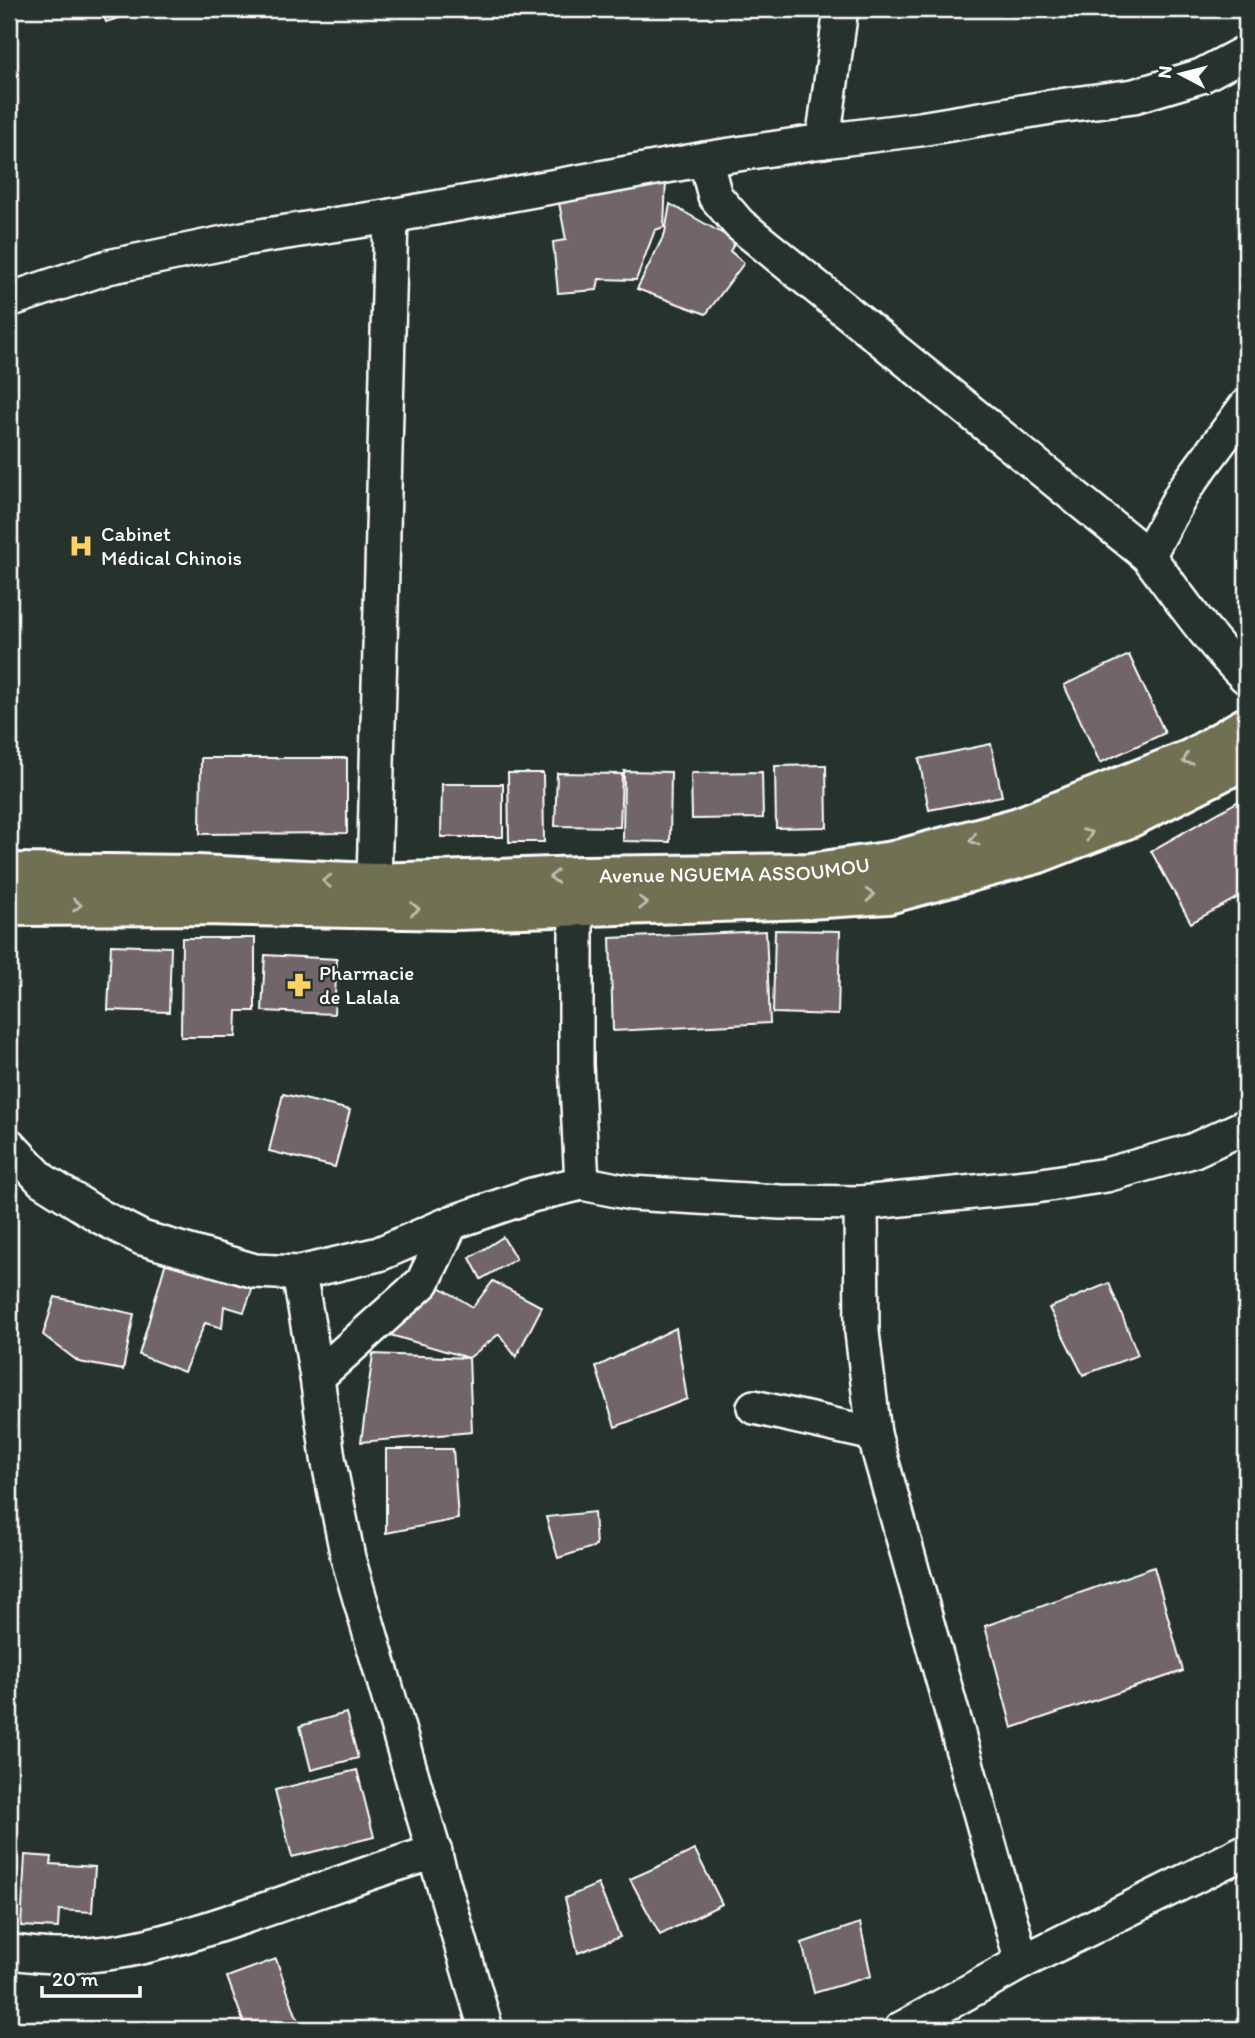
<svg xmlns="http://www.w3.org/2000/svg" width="1255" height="2038" viewBox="0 0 1255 2038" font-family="Itim,sans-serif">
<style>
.building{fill:#716569;stroke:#fff;stroke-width:2}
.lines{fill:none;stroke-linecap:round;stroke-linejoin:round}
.minor-casing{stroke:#fff;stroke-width:38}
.primary-casing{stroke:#fff;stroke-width:44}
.minor{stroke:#26332d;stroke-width:33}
.primary{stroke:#716f52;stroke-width:38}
.oneway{stroke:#bfbeb1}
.labels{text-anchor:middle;stroke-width:5;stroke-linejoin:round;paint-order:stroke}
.poi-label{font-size:21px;fill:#fff;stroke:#26332d;text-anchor:start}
.street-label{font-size:21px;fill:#fff;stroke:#26332d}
</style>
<rect width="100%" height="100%" fill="#26332d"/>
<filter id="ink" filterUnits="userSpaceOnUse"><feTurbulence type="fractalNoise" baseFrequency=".0143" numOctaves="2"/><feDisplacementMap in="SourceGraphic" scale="14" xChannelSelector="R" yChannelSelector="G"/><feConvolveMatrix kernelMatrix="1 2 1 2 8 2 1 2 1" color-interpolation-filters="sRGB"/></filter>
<g filter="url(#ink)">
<g class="building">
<polygon points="101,9 147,9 106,22"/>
<polygon points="666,179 664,227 655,230 636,280 599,279 597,290 558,293 553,242 566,240 557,192"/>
<polygon points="670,204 736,241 730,251 744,263 706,314 637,289 665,233"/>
<polygon points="1129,655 1165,733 1100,763 1064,685"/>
<polygon points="991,744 1002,796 929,810 919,759"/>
<polygon points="201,758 347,758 347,833 200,834"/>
<polygon points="826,765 827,827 776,828 775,766"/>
<polygon points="624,771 671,772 670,842 623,841"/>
<polygon points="762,772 763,818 692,819 691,773"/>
<polygon points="508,773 543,773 544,842 509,842"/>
<polygon points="557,773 622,774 620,827 555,826"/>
<polygon points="442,784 503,784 503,837 441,837"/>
<polygon points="1246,797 1246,893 1191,923 1151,851"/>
<polygon points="775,930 840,931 838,1015 773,1013"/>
<polygon points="766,931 770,1023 613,1031 610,938"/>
<polygon points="182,938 255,938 255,1011 237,1011 236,1037 181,1037"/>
<polygon points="111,945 171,947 169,1012 108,1010"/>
<polygon points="265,955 337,959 334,1014 262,1011"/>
<polygon points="283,1094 350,1110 335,1167 269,1151"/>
<polygon points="503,1237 516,1259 481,1279 470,1258"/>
<polygon points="167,1258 253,1287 244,1312 224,1306 222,1328 205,1323 184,1372 139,1355"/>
<polygon points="493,1281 542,1307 516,1357 499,1334 469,1358 387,1334 438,1286 473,1307"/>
<polygon points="1109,1283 1138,1355 1083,1375 1049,1308"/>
<polygon points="55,1297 134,1314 123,1370 79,1362 43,1335"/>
<polygon points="676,1328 687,1399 615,1427 596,1367"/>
<polygon points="373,1354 469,1358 472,1432 361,1442"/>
<polygon points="386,1449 453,1449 458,1519 386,1533"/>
<polygon points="594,1512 596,1546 558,1558 546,1517"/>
<polygon points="1154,1567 1183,1671 1012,1728 985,1626"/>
<polygon points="346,1713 358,1758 311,1770 300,1726"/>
<polygon points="357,1770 374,1837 292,1857 275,1790"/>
<polygon points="695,1850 722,1904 660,1935 630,1879"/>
<polygon points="25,1855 52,1857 51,1864 95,1867 92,1912 59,1910 58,1928 21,1926"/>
<polygon points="598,1884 620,1937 578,1953 565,1898"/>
<polygon points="860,1923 871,1976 814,1993 802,1943"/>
<polygon points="276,1959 301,2029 246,2029 227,1977"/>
</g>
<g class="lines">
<g class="minor-casing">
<g id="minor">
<polyline points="823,141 841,9"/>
<path d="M705,159L715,196L739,224L1148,556C1179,597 1209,641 1246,677"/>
<polyline points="9,300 108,267 248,238 391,216 705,159 823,141 920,129 1051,107 1134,96 1201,76 1246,52"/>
<polyline points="1148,556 1184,490 1246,406"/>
<polyline points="374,883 391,216"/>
<polyline points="576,905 576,1064 582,1183 631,1193 780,1202 861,1203 1036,1186 1106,1175 1192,1151 1246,1126"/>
<polyline points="9,1145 42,1180 101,1217 142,1238 255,1271 299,1273"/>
<polyline points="861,1203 862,1332 874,1434 1022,1962"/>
<polyline points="317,1377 423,1282 451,1223"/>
<polyline points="754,1407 874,1434"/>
<path d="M9,1951C90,1967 167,1943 243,1917C307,1896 370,1871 435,1852"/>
<polyline points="486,2029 348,1558 328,1458 317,1377 299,1273 379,1254 451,1223 532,1195 582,1183"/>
<polyline points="901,2029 1022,1962 1246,1851"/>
</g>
</g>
<g class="primary-casing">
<g id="primary">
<path id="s1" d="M9,873L197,875L374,883L583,876L810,873L893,861L1019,827L1191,759L1246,727"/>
<polyline points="9,906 200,905 457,910 808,899 888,894 1036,854 1129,818 1246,759"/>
</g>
</g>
<use href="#minor" class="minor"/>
<use href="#primary" class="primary"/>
</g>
<defs><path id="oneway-chevron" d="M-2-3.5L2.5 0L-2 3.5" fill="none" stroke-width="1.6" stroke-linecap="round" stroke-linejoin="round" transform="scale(1.75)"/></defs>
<g class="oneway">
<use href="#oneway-chevron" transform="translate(1187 760) rotate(154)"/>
<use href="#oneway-chevron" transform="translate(1088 834) rotate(-21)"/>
<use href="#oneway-chevron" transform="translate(974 840) rotate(164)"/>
<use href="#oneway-chevron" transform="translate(554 877) rotate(178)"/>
<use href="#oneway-chevron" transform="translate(327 881) rotate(-177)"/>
<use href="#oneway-chevron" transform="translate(870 895) rotate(-4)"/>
<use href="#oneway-chevron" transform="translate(643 903) rotate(-1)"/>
<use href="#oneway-chevron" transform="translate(77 905)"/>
<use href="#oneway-chevron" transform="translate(415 909) rotate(1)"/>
</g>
</g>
<defs>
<g id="hospital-bare" transform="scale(1.89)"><path d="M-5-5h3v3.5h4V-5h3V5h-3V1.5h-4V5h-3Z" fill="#ffd166" stroke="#26332d" stroke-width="2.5" paint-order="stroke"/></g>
<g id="pharmacy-bare" transform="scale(1.89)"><path d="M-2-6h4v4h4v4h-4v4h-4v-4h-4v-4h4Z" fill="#ffd166" stroke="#26332d" stroke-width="2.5" paint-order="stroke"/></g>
</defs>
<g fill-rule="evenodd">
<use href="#hospital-bare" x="81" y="546"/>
<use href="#pharmacy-bare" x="299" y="985"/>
</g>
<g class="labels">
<g class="poi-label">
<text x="101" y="541">Cabinet<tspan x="101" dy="24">Médical Chinois</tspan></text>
<text x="319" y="980">Pharmacie<tspan x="319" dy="24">de Lalala</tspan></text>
</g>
<g class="street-label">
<text dy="7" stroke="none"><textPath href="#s1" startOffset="726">Avenue NGUEMA ASSOUMOU</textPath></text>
</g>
</g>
<rect width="1255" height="2038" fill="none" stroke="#26332d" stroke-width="35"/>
<rect x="18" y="18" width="1220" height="2003" fill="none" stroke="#fff" stroke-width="2.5" filter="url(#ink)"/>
<g transform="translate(1181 74) rotate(277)" stroke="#26332d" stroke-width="5" paint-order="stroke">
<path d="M0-5L12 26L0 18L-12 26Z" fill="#ffffff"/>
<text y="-10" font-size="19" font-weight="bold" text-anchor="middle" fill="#ffffff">N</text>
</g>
<path d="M42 1986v10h98v-10" fill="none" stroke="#ffffff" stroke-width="3.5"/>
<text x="52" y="1986" font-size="21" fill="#ffffff" stroke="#26332d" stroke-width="5" paint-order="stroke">20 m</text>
</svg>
